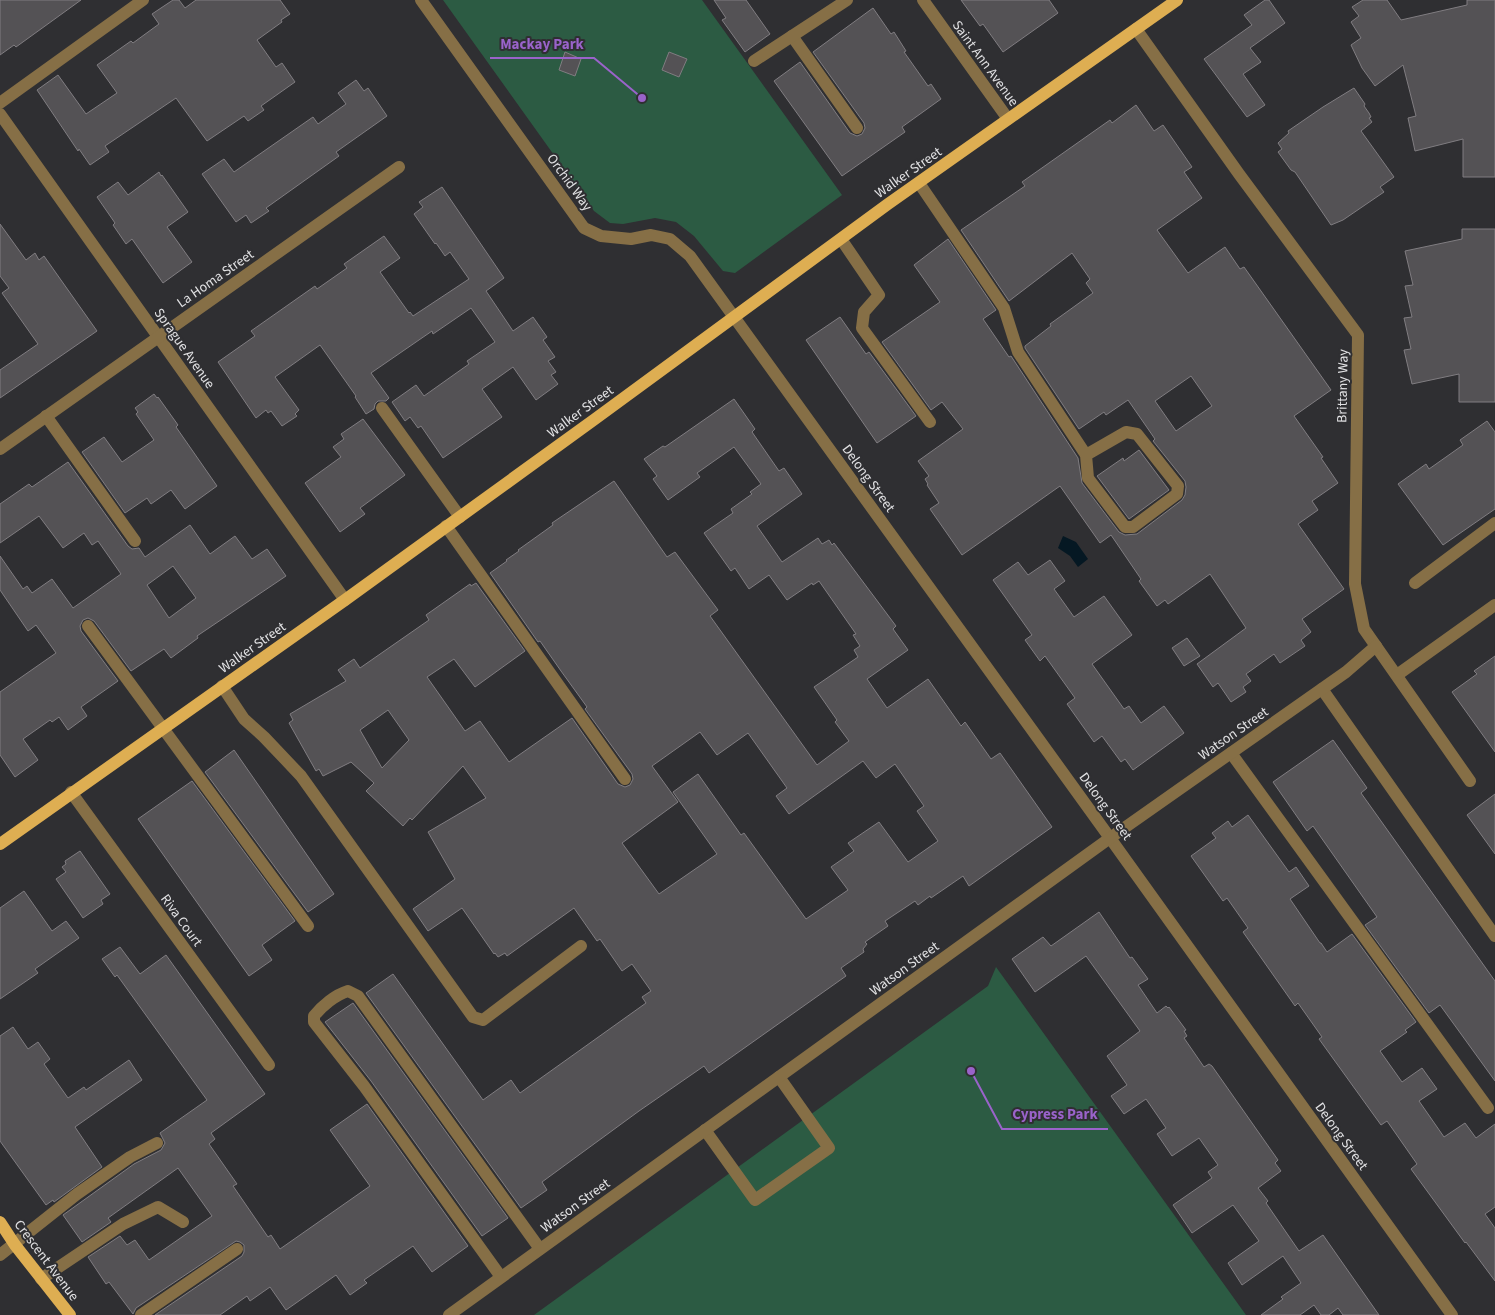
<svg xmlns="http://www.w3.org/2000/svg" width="1495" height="1315" viewBox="0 0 1495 1315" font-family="'Source Sans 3',sans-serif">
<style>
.green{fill:#2c5b43}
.water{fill:#051823}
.building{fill:#545255;stroke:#807d81;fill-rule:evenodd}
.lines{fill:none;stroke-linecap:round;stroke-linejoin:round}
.minor{stroke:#866f46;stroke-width:12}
.major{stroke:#deae52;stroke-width:12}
.labels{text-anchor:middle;stroke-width:4;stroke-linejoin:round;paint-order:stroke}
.street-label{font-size:14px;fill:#e2e2e4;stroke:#2f2f32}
.leader{fill:none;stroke:#9a63ca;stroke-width:2}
.callout-dot{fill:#9a63ca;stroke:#2f2f32;stroke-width:2}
.callout-label{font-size:15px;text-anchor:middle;font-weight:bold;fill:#9a63ca;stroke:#2f2f32;stroke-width:4;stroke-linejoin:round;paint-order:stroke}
</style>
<rect width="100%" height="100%" fill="#2f2f32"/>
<g class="green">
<polygon points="443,0 702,0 842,195 735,273 723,271 694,236 676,222 655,218 623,224 610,223 594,211"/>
<polygon points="996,967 1246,1315 534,1315 988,986"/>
</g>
<polygon class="water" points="1063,536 1076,542 1088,559 1078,567 1070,556 1058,548"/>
<g class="building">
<polygon points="0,0 81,0 16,47 14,45 0,55"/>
<polygon points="173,0 179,0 185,8 196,0 280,0 290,14 281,20 282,22 257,40 276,67 282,63 295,82 261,106 264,110 248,121 244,116 207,141 176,98 105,146 109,152 90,165 79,149 78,151 37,90 58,75 86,114 117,93 97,65 131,41 133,43 159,24 152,14"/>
<polygon points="714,0 746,0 770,34 745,52 722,20 726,18"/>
<polygon points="961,0 1049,0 1058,13 1003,52 983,24 980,26"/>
<polygon points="1265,0 1269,0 1285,23 1250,48 1261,62 1243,74 1265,105 1247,117 1204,59 1252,25 1244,15"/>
<polygon points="1363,0 1387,0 1401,20 1467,5 1467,0 1495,0 1495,177 1463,177 1463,139 1415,151 1408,118 1416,116 1403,65 1375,86 1362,68 1351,45 1361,38 1351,22 1359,16 1352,7"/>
<polygon points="873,8 891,34 894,32 906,51 904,52 928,86 931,84 941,99 902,127 905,132 842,176 774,81 800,62 850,133 857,136 862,134 865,128 864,123 813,52"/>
<polygon points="565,52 581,59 575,76 559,70"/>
<polygon points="669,52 687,59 679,77 662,70"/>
<polygon points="356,80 364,91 368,88 387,116 336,152 339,156 266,208 269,211 251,223 246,215 236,222 202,174 224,159 234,172 313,117 318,124 346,104 338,93"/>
<polygon points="1354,88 1365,104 1364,106 1369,113 1371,117 1369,118 1372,122 1361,131 1394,177 1380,187 1384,192 1343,220 1331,225 1295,172 1291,170 1278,152 1282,149 1278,143 1289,133 1288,131 1323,107"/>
<path d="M1136,105L1154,131L1163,125L1192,167L1184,172L1202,198L1157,230L1188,273L1225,247L1240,269L1244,267L1331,390L1294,416L1323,457L1321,458L1338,483L1312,501L1318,510L1298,524L1344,589L1302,619L1311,632L1301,640L1305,646L1280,663L1274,654L1246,674L1251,681L1243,687L1246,692L1231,702L1218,683L1213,687L1197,664L1246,628L1210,574L1168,604L1165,600L1157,606L1139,581L1141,579L1111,535L1100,543L1060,486L962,555L930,509L939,503L927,485L928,484L925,479L929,476L918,461L963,429L942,402L931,410L882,342L940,302L914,265L948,239L996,310L983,319L1009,357L1011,356L1078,458L1082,483L1119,532L1125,535L1137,534L1182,500L1185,495L1186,487L1185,481L1153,441L1155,439L1128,400L1106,415L1104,412L1079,429L1025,348V346L1051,326L1050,324L1093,293L1086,283L1090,279L1072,253L1009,301L961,230L1025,186L1022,182L1110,120L1112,123ZM1191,376L1212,406L1176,431L1155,401Z"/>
<polygon points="159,172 161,176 162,175 188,212 167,227 192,262 163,283 132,239 126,244 113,225 115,223 97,197 118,182 128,195"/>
<polygon points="442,187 504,278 486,291 513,331 533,317 547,337 543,340 555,357 548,361 556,372 551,375 558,384 536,400 513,367 482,389 502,417 443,458 421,426 418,428 410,417 405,421 392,402 416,385 424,396 469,364 467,361 495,342 471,308 433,334 432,331 371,373 389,398 386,401 378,401 375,404 374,409 366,414 355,397 356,396 320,345 275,377 299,410 295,414 297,416 282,426 271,411 268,413 266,410 256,418 218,362 255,336 251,331 315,286 317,289 347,268 344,264 384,236 400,258 380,272 409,313 410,312 413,316 469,279 450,252 445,256 436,243 435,244 414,214 423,207 419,202"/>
<polygon points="0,224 26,260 35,253 39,260 44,256 97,331 0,398 0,370 38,344 2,293 9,288 0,276"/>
<polygon points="1462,229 1495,229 1495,402 1459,402 1459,374 1412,384 1404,350 1411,349 1404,318 1412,317 1405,286 1413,285 1405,251 1462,239"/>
<polygon points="840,317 866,354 869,352 916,416 877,443 806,340"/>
<polygon points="154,394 157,398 158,397 178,425 176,427 217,486 185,509 171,490 151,504 147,498 125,513 82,452 104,437 122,462 154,440 136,414 138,412 135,408"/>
<path d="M734,399L755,429L752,432L779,471L784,468L802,494L757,526L782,562L818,538L822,544L829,540L832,545L834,543L896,626L893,629L908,650L867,679L887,708L928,679L961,726L965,722L991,759L1000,753L1052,827L969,886L963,876L931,898L930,896L918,905L915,901L885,921L888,926L865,942L867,944L863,949L864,952L841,968L846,976L709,1073L704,1066L639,1111L542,1182L547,1190L521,1208L366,993L393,974L483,1100L511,1080L520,1093L646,1003L642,997L651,991L632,964L622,971L600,939L597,941L574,908L507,956L505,953L498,957L495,953L494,954L462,908L428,931L413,909L455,879L428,832L486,798L463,766L412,820L410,818L403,826L366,791L374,783L351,762L323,776L319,769L316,771L289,723L293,720L290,714L346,681L338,670L354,659L360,668L429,620L426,615L470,584L471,586L476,583L525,651L475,687L454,659L427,677L465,731L480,721L509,762L572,718L618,784L625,787L630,785L633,779L632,774L585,709L587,707L561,671L540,641L538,642L490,573L507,561L506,560L519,551L518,550L553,525L552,523L614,481L667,557L675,552L718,610L710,616L817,765L849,741L835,722L837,720L814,687L858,657L854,650L860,646L853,635L856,634L819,581L813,585L812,583L787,600L769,575L749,589L735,568L731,571L704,533L733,513L731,509L752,494L750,492L761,484L734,447L697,473L700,477L668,500L653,479L657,476L644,459L663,446L665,447ZM388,710L409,740L382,768L360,730ZM700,732L717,755L748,733L787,788L776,796L789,814L863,761L876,778L895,764L924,806L917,811L938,841L908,862L879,822L848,843L854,851L831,867L848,890L806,919L744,833L741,835L698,774L673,792L717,854L659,894L622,843L678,802L652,766Z"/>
<polygon points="363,419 405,475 360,508 365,514 340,532 305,483 341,457 333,447 344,439 341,434"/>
<polygon points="1487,421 1495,432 1495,509 1443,545 1398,484 1426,464 1429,469 1463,445 1460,440"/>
<polygon points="1139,450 1169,490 1129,519 1097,476 1123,458 1124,461"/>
<path d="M68,462L128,546L132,549L139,548L145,557L190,525L210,554L235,536L252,559L267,549L286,576L197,636L198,638L171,658L164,649L131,671L94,621L88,618L83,620L80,626L81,631L118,681L81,707L87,716L68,730L59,717L52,722L50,720L23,739L38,760L15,777L0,755V692L56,653L36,625L28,631L0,590V556L23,589L27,586L32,593L52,579L73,608L121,574L98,541L92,545L84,533L63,548L39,516L0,543V504L29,484L32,487ZM173,566L196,598L169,618L147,585Z"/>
<polygon points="1050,560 1065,581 1054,589 1074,617 1104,596 1132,635 1092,664 1124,709 1129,706 1141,723 1164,706 1184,733 1133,770 1125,759 1121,762 1102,736 1094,742 1067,704 1075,698 1045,656 1040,661 1025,640 1032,635 993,580 1018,562 1028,575"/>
<polygon points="1187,638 1200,656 1184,666 1172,648"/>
<polygon points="1495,656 1495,752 1452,692 1477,674 1474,671"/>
<polygon points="1333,740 1367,788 1361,793 1495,981 1495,1081 1440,1005 1429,1013 1365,925 1377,917 1313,826 1307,831 1273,782"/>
<polygon points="234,750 334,894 308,912 205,772"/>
<polygon points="192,781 295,921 262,945 272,960 249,976 138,819"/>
<polygon points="1495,794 1495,854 1467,815"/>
<polygon points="1248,815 1289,872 1296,867 1309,886 1290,899 1320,943 1321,943 1327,952 1352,934 1416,1022 1405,1030 1407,1032 1380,1051 1402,1082 1422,1068 1437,1089 1419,1101 1444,1137 1465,1123 1476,1138 1495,1124 1495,1207 1485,1214 1495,1228 1495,1281 1466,1242 1465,1243 1411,1169 1417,1164 1387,1121 1381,1125 1319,1039 1322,1037 1298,1003 1295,1006 1243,932 1248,928 1227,898 1223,901 1191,856 1216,838 1212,833 1228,821 1232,827"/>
<polygon points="80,851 110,894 101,900 103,904 83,918 56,879 66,872 62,867 66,864 65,861"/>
<polygon points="24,891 52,931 66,921 79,938 35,969 38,973 0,999 0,908"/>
<polygon points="1099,912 1130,958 1132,957 1148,979 1138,985 1157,1013 1166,1006 1168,1008 1169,1007 1186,1030 1184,1031 1187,1036 1184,1038 1204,1067 1209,1064 1212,1066 1278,1160 1275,1163 1281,1171 1258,1188 1268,1201 1266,1203 1299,1251 1323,1235 1379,1315 1343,1315 1338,1308 1329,1315 1321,1315 1314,1305 1300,1315 1261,1315 1283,1299 1281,1297 1301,1283 1283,1256 1242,1285 1228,1263 1259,1241 1233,1205 1192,1233 1173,1205 1212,1178 1208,1172 1218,1165 1199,1138 1172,1156 1157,1134 1166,1128 1146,1099 1124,1114 1111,1096 1127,1085 1107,1056 1140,1031 1086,956 1035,992 1012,959 1043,937 1051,946"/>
<polygon points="120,947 140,974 166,955 265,1094 211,1133 215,1139 209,1144 237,1184 233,1186 268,1237 271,1235 280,1249 370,1186 330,1130 367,1104 468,1246 432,1272 413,1246 364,1280 367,1283 350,1295 336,1275 286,1310 270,1287 250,1301 247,1296 220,1315 155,1315 242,1256 244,1252 244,1245 240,1242 236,1241 136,1308 133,1314 109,1282 106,1284 88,1257 120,1236 127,1245 135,1240 149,1260 212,1216 178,1168 108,1218 111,1222 82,1242 63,1215 134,1164 161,1150 165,1143 160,1133 207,1100 117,975 115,977 102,959"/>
<polygon points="353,1003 508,1218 482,1236 371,1081 325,1022"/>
<polygon points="13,1027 28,1049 38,1042 50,1059 44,1064 68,1098 84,1087 86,1090 129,1060 142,1080 75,1127 102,1167 54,1202 53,1200 46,1205 0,1141 0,1036"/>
</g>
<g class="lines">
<g class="minor">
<polyline points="421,0 584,228 601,236 631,239 651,235 670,239 690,256 1110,838 1452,1315"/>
<polyline points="923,0 1008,119"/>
<polyline points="1136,29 1239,174 1358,335 1355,584 1364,629 1470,781"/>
<polyline points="792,36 857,128"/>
<polyline points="754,61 847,0"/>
<polyline points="0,103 143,0"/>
<polyline points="0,114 345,600"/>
<polyline points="919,183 1004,308 1018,352 1086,455 1088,478 1125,527 1133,527 1177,494 1178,486 1137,434 1126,432 1086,455"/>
<polyline points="841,239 879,295 864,312 862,328 930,422"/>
<polyline points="382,408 460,517"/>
<polyline points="46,416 135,541"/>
<polyline points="0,449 399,167"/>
<polyline points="446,526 625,779"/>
<polyline points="1415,583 1495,523"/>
<polyline points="88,626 308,926"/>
<polyline points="1397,675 1495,605"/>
<polyline points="222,686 244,719 264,737 301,776 473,1017 483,1020 581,946"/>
<polyline points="1322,689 1495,936"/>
<polyline points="1231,753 1488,1108"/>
<polyline points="71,792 269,1065"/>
<polyline points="705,1130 755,1200 829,1148 779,1077"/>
<polyline points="0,1255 77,1194 130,1157 157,1143"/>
<path d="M501,1277L364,1086L314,1022V1016C322,1006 335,995 348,991L358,996L540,1249"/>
<polyline points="41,1279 123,1224 158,1207 183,1222"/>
<polyline points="141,1315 237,1249"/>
<polyline points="449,1315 1110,838 1346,672 1376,646"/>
</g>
<g class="major">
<polyline points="0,844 345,600 595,419 888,204 1177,0"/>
<polyline points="0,1222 15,1245 70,1315"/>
</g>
</g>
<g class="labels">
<g class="street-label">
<text transform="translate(986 63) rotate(54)" y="5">Saint Ann Avenue</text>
<text transform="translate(908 172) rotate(-35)" y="5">Walker Street</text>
<text transform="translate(570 182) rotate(54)" y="5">Orchid Way</text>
<text transform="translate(215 278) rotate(-35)" y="5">La Homa Street</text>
<text transform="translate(185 348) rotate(55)" y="5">Sprague Avenue</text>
<text transform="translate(1342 386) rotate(-89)" y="5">Brittany Way</text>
<text transform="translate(580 411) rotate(-36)" y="5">Walker Street</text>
<text transform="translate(869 478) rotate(54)" y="5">Delong Street</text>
<text transform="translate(252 647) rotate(-35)" y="5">Walker Street</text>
<text transform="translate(1233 733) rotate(-35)" y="5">Watson Street</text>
<text transform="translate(1106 806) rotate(54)" y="5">Delong Street</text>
<text transform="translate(182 920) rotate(54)" y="5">Riva Court</text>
<text transform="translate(904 968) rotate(-36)" y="5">Watson Street</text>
<text transform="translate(1342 1136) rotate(54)" y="5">Delong Street</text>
<text transform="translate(575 1205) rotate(-36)" y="5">Watson Street</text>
<text transform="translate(47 1260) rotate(53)" y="5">Crescent Avenue</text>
</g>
</g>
<path class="leader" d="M642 98L594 58H490M971 1071L1002 1129H1108"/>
<g class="callout-dot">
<circle cx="642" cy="98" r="5"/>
<circle cx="971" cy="1071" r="5"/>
</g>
<g class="callout-label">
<text x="542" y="49">Mackay Park</text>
<text x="1055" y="1119">Cypress Park</text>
</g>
</svg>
